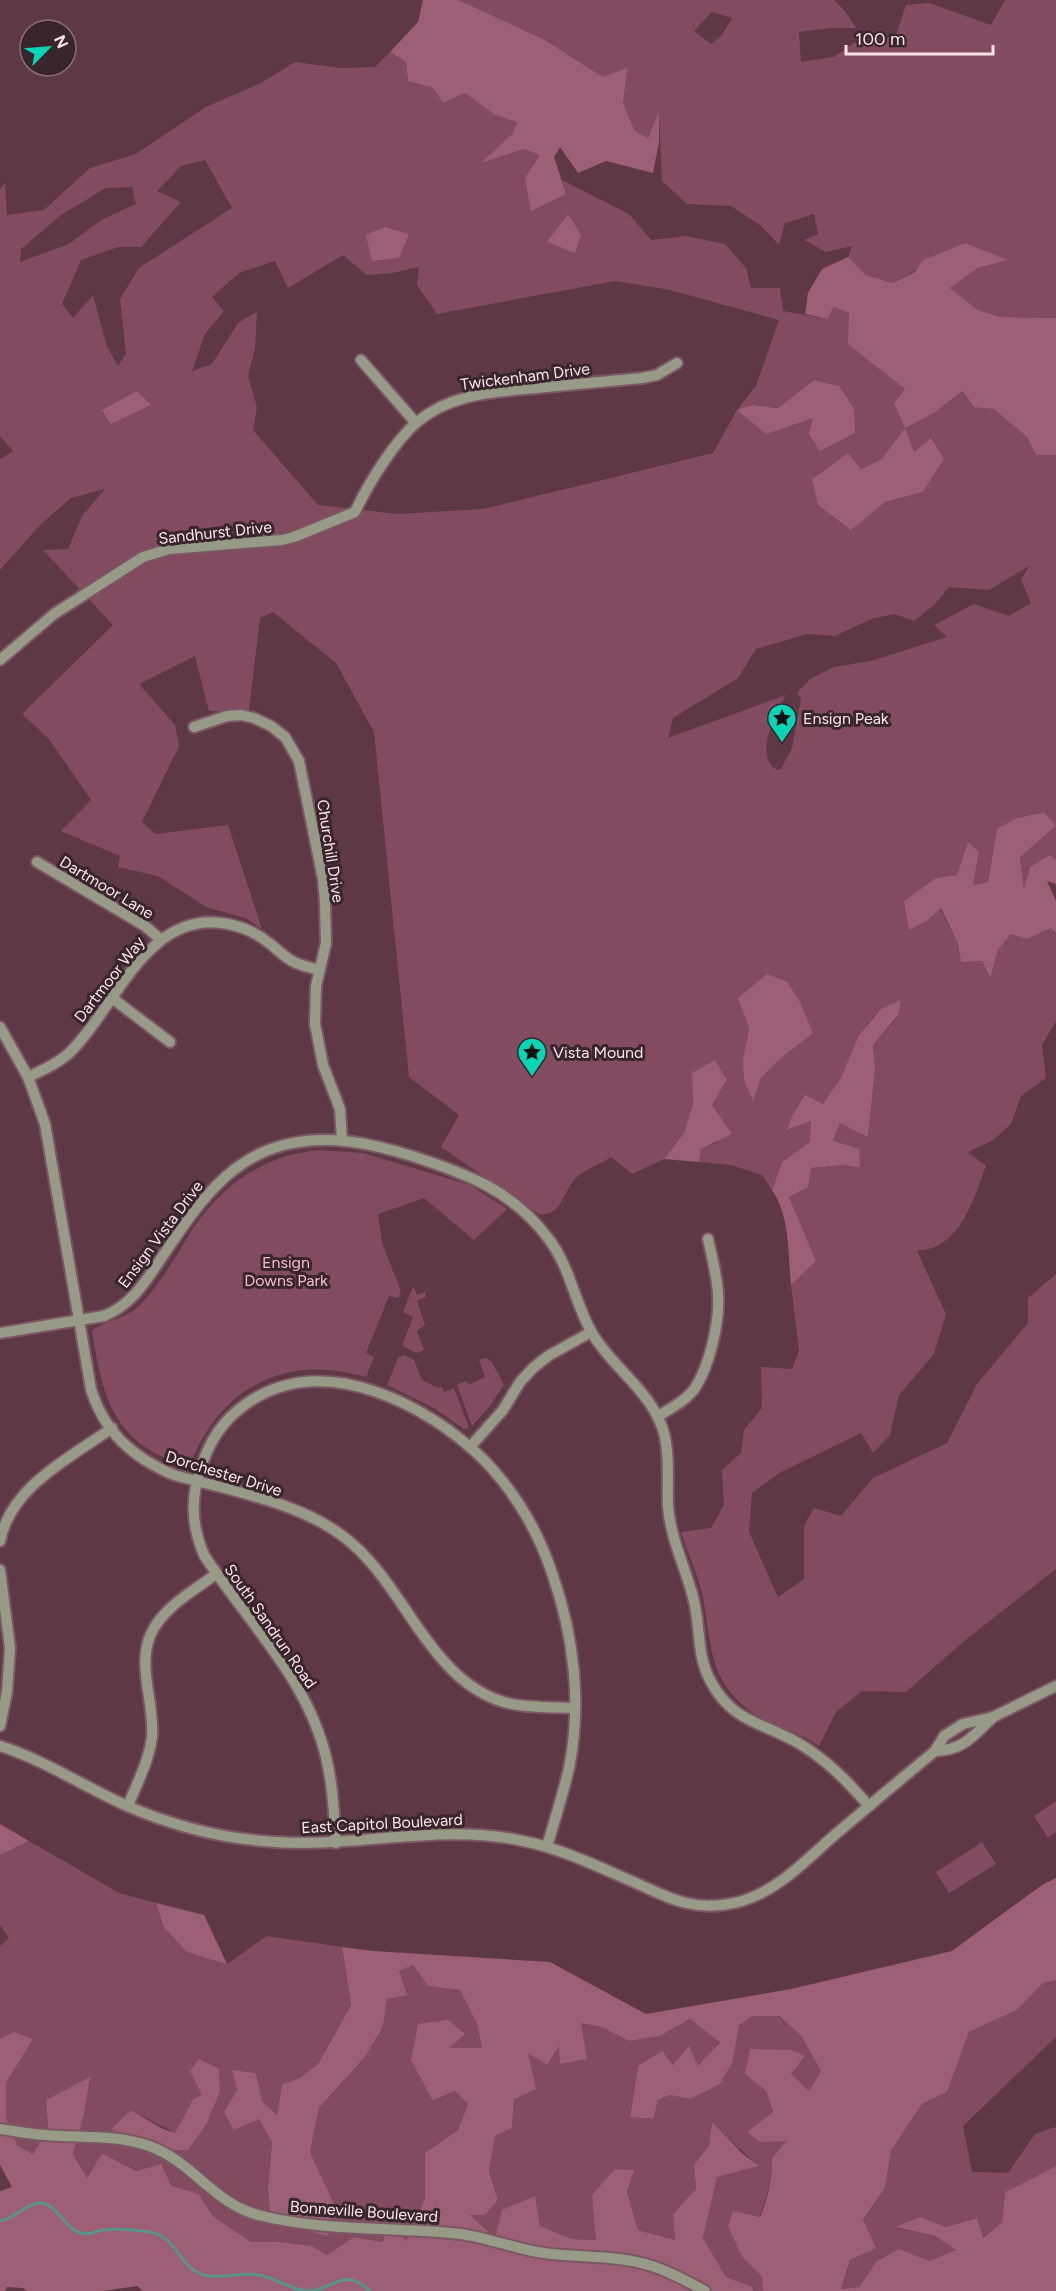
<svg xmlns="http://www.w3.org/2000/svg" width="1056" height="2291" viewBox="0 0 1056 2291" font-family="Figtree,sans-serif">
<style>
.green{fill:#824b5f;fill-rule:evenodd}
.forest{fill:#9d5f75}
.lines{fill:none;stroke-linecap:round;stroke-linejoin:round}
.stream{stroke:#599389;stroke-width:3}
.minor-casing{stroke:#7b5764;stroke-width:14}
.minor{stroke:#969a87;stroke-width:10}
.labels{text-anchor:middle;stroke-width:6;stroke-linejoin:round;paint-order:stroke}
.street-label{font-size:16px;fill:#fce2ea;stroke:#38262c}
.poi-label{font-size:16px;fill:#fce2ea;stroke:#38262c;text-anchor:start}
.park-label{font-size:16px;fill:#f4bbcd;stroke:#38262c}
</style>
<rect width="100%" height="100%" fill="#5f3846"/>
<g class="green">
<path d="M459,0H834L845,11L856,28H832L799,32L801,62L834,57L854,43H872L896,35L906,5L929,3L991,25L1005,0H1056V318L1001,317L978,310L950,288L978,268L1007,260L966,243L893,283L866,275L848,257L852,246L826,252L804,240L818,234L814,214L785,223L779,245L760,225L731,206L687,204L662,181L659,114L648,138L635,131L623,103L603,77L545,40ZM712,12L732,18L722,35L711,44L694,31Z"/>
<path d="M390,52L406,62L408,81L433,88L443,103L465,93L495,115L518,122L513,133L483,162L524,149L541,155L566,194L562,180L629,214L651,240L686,236L725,244L746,268L751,288H780L783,311L827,319L834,306L849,313L905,389L934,413L964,391L974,406L994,408L1027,437L1036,455H1056V860L1050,855L1024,891L1020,856L1056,826L1043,812L1017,818L997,828L988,882L973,885L979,852L957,875L936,878L928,920L940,908L958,944L961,962L982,961L989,977L998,950L1011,933L1027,939L1051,927L1056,933V1021L1042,1045L1046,1078L1021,1096L1011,1124L993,1140L968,1152L986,1166C973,1200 961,1248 917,1251L946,1314L934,1354L899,1395L890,1435L873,1453L861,1433L779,1473L752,1493L749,1532L778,1597L804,1579V1526L814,1508L841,1516L873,1478L947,1443L977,1384L1028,1323V1298L1056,1274V1569L963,1642L906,1692L862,1691L836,1712L819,1746C796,1730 767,1725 745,1707C705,1674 712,1635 701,1589C696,1570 687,1551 681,1532L711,1528L724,1505L722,1470L741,1453L744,1430L762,1408L761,1367L792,1369L799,1351L791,1285L816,1261L789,1197L811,1168L843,1165L833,1141L840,1123L868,1136L875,1069L873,1045L899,1015L901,1001C862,1013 858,1045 842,1077C836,1087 829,1096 822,1105L805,1096L788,1130L811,1121L810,1143L782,1162L772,1190L762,1175L731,1165L699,1162L701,1149L718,1142L712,1105L727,1080L692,1073L693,1103L684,1133L664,1159L632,1174L611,1157C601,1164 582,1170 574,1180C563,1193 561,1217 539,1214L441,1147L459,1115L409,1077L374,732L336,663L273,612L260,618L249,710L209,711L195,656L139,684L175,725L179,746L142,822L156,834L228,825L262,929L245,918L206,907L158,876L118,867L120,856L61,831L91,800L49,739L22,714L113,625L43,550L68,549L82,516L105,489L71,498L41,524L0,570V459L13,451L0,436V189L5,183L7,215L44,210L90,168L136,154L206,107L261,83L295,62L340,68L375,67ZM205,160L232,208L139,268L120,299L126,354L118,366L107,347L93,295L73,318L62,304L81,260L118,247H141L181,202L157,191L181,166ZM132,187L136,204L101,220L69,244L20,262L21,249L61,215L106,188ZM343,255L367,275L392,273L419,267L417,285L437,314L615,281L670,290L779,320L756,386L737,410L713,453L483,509L397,514L318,505L253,430L257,407L248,376L255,348L257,312L238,323L212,364L192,371L205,334L224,311L212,297L239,273L275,261L288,288ZM814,380L838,386L854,408L813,417L752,405L778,408ZM914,452L944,459L923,492L885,502L851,529L812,479L848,453L861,469L882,459ZM1029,566L1021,580L1031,603L1009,616L974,604L934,625L947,637L871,661L834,667L810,679L797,693L801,699L792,748L781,769L777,770C753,756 776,712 786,695L668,738L673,718L738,678L756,649L807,634L835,636L871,619L895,614L914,621L935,604L949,587L989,590ZM749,1028L813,1033L780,1059L761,1078L753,1100C740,1070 743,1059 749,1028Z"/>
<path d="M319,1150L363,1153L470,1185L507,1209L474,1240L424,1198L378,1214L382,1243L401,1291L398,1298L389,1296L366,1353L374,1357L366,1377C354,1374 342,1371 330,1370C261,1364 215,1404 190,1464L186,1466C113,1443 103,1399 92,1331C103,1321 126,1319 140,1305C161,1283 176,1256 192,1230C222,1185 264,1155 319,1150Z"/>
<polygon points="414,1288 417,1295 425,1292 426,1297 417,1301 425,1325 417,1331 424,1350 417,1353 402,1346 413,1317 403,1312 412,1289"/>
<polygon points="404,1355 414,1360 422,1380 438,1388 442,1387 444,1392 454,1388 469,1428 464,1429 434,1408 387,1385 398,1358"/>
<polygon points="486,1358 492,1362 504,1385 489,1407 472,1426 457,1385 466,1381 468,1385 485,1377 479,1360"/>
<polygon points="1056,1801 1056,1832 1048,1838 1034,1816"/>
<path d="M29,1841L119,1893L156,1903L165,1927L227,1964L267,1936L342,1947L351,2005L318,2064L300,2078L282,2084L277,2115L262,2101L256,2073L232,2071L237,2090L224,2112L259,2118L272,2142L268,2188L336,2208L310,2152L319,2108L365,2057L383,2027L387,1999L398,1971L413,1965L428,1986L460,1990L477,2024L482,2048H448V2020L434,2101L455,2091L468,2104L458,2130L425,2153V2198L406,2242L387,2221L383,2242L354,2237L327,2255L279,2242H251L213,2216L199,2194L171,2187L102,2153L87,2178L73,2154L83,2118L46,2100L48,2129L33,2154L17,2145L6,2118V2083L33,2039L14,2033L0,2039V1946L9,1938L0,1925V1855ZM219,2069L220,2092L207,2123L155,2150L111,2129L131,2110L175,2133L193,2099L203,2095Z"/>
<polygon points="982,1842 996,1864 949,1893 936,1872"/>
<polygon points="1056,1980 1056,2037 963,2126 972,2172 1008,2173 1035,2134 1056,2127 1056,2166 1005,2192 1002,2222 982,2238 977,2218 946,2227 921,2217 897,2228 935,2236 957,2250 929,2261 876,2262 859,2287 841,2289 863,2221 885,2188 891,2151 922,2104 947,2092 969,2032 1017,2010 1043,1983"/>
<path d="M753,2016H778L801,2036L821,2071L809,2091L790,2074L805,2057L745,2074L766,2091L773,2112L747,2132L788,2141L772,2158C772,2195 756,2225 742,2257L762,2277L763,2291H754L751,2286L726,2277L703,2238L717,2176L758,2166L712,2123L709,2145L694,2165L696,2189L673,2214L675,2240L638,2230L627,2190L634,2171L596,2240L572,2239L540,2226L495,2239L470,2215H485L498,2200L489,2172L495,2136L512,2128L514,2099L527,2052L560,2045L586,2059L580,2022L601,2027L629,2041L660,2036L690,2019L720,2041L698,2067L638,2066L630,2117L652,2119L658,2100L670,2095L690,2099L733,2061L739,2024Z"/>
</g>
<g class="forest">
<polygon points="423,0 459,0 545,40 603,77 627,68 623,103 635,131 648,138 659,112 659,142 653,173 606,161 578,173 560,147 554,157 566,194 531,211 525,178 540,155 524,149 481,163 513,133 517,122 495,115 465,93 443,103 433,88 408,81 406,62 390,52 418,22"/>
<polygon points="568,214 581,235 575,253 547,242"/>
<polygon points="384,227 409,234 399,258 372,261 366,235"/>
<polygon points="966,243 1008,260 978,268 950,288 978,310 1001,317 1056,318 1056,455 1036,455 1027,437 994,409 974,407 963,391 934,413 905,428 914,452 931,438 944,459 923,492 885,502 851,530 818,505 812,479 848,453 861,469 882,459 905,428 894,403 905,389 848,344 849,313 834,307 827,319 805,314 808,293 822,269 848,257 866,275 893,283 915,272 923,260"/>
<polygon points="814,380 839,386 854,408 855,433 820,451 809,434 813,418 766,434 737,410 752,405 778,408"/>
<polygon points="137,391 151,405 111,424 102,410"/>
<polygon points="1044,812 1056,826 1020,857 1024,889 1030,867 1050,855 1056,860 1056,884 1047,881 1056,901 1056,933 1051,928 1027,939 1011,934 998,950 990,978 982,961 961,962 958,944 941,908 928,920 909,930 904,901 936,878 957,875 968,842 979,852 973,885 988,882 997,828 1017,818"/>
<polygon points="767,974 787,982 799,1000 813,1033 780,1059 761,1078 753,1101 744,1080 743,1060 749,1028 738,998"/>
<path d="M901,1000L899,1014L873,1045L875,1069L868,1137L840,1123L833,1141L859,1149L860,1167L843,1165L811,1168L808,1187L789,1197L816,1261L791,1285C788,1254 790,1216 772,1190L782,1162L810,1142L811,1121L787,1130L792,1116L805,1095L823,1104L841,1078L859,1035L881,1009Z"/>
<polygon points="715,1060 727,1080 712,1105 732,1134 701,1149 699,1162 664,1159 684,1133 693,1103 692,1073"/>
<polygon points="0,1824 29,1841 0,1855"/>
<path d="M1056,1878V1980L1043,1983L1017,2010L969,2032L947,2092L922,2104L891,2151L885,2188L863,2220L876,2248L850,2260L841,2289L859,2287L876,2262L899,2249L929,2261L956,2250L935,2236L895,2227L921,2217L946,2227L977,2218L983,2238L1002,2222L1005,2192L1056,2166V2291H763L762,2277L742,2257L728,2226L733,2211L760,2217C768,2198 772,2180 772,2158L787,2141L760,2142L747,2132L773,2112L766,2091L745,2074L750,2049L792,2050L805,2056L791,2074L809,2091L821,2071L801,2036L779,2016H753L739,2025L733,2061L720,2084L690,2099L670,2095L658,2100L653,2119L630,2117L638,2066L662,2051L673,2065L689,2046L698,2066L720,2042L690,2019L660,2036L629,2041L601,2027L581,2023L587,2059L560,2064L559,2046L547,2065L528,2053L536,2089L514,2099L512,2128L495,2136L489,2172L498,2200L485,2215H470L495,2238L502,2210L535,2196L540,2226L572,2239L596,2240L592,2195L615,2169L634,2170L627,2191L638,2230L675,2240L673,2214L696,2189L694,2165L709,2145L712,2122L743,2154L759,2166L717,2177L703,2238L726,2277L751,2286L754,2291H143L137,2286L103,2291H27L23,2288L7,2287L5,2291H0V2191L12,2187L0,2165V2039L14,2032L33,2039L6,2083V2118L17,2145L33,2154L48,2129L46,2100L90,2077L83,2118L73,2154L87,2178L102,2153L137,2171L161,2164L171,2186L199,2194L213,2216L251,2242H279L312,2246L327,2255L354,2237L383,2242L387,2221L406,2241L425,2198V2153L458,2130L468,2104L455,2091L433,2101L411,2060L418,2024L448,2020L465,2034L449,2048H482L477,2024L460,1990L428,1986L413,1965L399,1971L407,1995L387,1999L383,2027L365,2057L319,2108L310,2152L336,2208L327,2236L271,2220L268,2188L272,2142L259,2119L234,2130L224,2112L237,2090L232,2070L256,2073L262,2101L277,2115L282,2084L300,2078L318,2064L351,2005L342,1947L373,1951L550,1962L646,2014L791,1989L952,1951L1042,1885Z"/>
<polygon points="156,1903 204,1915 227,1964 187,1952 164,1927"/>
<polygon points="199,2059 219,2069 220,2092 207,2123 188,2150 155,2150 111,2129 131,2110 163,2129 175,2133 193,2099 202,2095 190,2071"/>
</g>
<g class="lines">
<path class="stream" d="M0,2221C14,2219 24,2206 37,2203C56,2200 64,2229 81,2233C89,2236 95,2231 103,2230C115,2228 152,2230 161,2236C181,2247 182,2272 209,2276C226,2278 244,2272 259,2275C276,2278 289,2289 307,2291C334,2291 342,2265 370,2291"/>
<g class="minor-casing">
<g id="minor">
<polyline points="361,360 416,423"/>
<path d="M0,660L54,614L143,557L169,549L282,540L294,537L355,512C368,484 394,442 417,422C454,391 501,392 546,387C578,384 610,381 642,378L657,375L677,363"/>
<polyline points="194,727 227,716 241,715 254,718 271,726 285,737 299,761 323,879 325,902 326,943 316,986 315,1024 323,1065 340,1109 342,1140"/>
<polyline points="37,862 145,926 160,939"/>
<polyline points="112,998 170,1042"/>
<path d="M0,1027L28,1077L45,1124L91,1389C104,1432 133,1458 174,1475C228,1490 299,1502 344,1537C406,1583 430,1687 512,1704C533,1708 554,1707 575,1708"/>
<path d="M28,1077C41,1071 57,1064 68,1054C116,1009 146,908 228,924C243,927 257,933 269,943C277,949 285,958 294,962C302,966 312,968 320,970"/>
<path d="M0,1333L104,1316C131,1305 144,1284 160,1260C192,1213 224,1160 284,1145C328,1134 370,1143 412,1156C467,1174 512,1190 548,1238C571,1268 574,1302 592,1333C613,1369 652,1391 664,1433C670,1457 667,1483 668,1507C671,1539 685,1567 693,1597C701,1626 696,1655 711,1682C734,1724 764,1722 800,1744C828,1761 848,1782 869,1806"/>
<path d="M658,1416C670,1409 682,1403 692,1392C709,1370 720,1322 718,1294C717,1276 712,1257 708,1239"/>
<polyline points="470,1447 503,1410 520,1382 533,1368 548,1356 591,1332"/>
<path d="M0,1541C11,1486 70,1458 112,1428"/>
<polyline points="0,1570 10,1648 7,1692 0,1726"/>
<path d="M0,1746C44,1760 83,1786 125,1805C168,1824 216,1837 263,1841C351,1850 437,1822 523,1841C563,1849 601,1868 638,1884C654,1891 669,1899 686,1903C703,1907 724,1906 742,1901C779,1890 808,1858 837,1833C869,1806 902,1778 935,1751L944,1736L963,1724L993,1717L1056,1686"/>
<path d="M935,1751C964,1750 973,1736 993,1717"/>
<path d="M128,1806C137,1783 149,1761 152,1737C155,1701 134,1661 154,1628C168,1604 195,1590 216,1574"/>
<path d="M336,1843C334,1814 333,1786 326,1757C307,1678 247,1621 204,1555C189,1520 191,1489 206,1454C215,1432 231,1413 252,1400C327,1353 427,1404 484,1460C516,1493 539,1533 553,1576C574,1637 582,1704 569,1768C563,1794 555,1820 547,1846"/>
<path d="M0,2129C15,2131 30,2134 45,2135C81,2138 118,2134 152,2147C193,2163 215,2204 258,2215C321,2231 387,2227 451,2233C483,2235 513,2249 544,2253C579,2258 618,2255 652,2266C671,2272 688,2282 705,2291"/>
</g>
</g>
<use href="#minor" class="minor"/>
</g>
<defs>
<g id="sight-pin" transform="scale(1.5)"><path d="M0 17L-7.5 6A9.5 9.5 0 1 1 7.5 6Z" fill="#06d5b6" stroke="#38262c"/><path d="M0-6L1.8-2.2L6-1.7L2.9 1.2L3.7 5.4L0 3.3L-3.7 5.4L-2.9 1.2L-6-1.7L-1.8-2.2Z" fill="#111"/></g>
</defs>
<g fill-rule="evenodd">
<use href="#sight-pin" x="782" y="718"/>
<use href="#sight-pin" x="532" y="1052"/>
</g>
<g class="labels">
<g class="street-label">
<text transform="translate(525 376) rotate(-7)" y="6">Twickenham Drive</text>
<text transform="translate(215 532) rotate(-6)" y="6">Sandhurst Drive</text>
<text transform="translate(331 851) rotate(81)" y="6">Churchill Drive</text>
<text transform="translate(107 887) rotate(31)" y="6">Dartmoor Lane</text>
<text transform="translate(109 979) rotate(-52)" y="6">Dartmoor Way</text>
<text transform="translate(160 1234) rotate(-53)" y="6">Ensign Vista Drive</text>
<text transform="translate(224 1473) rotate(17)" y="6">Dorchester Drive</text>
<text transform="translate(271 1626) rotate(55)" y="6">South Sandrun Road</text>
<text transform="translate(382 1823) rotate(-3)" y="6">East Capitol Boulevard</text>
<text transform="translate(364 2211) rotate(4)" y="6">Bonneville Boulevard</text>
</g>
<g class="poi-label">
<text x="803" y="724">Ensign Peak</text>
<text x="553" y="1058">Vista Mound</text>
</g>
<g class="park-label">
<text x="286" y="1268">Ensign<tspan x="286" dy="18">Downs Park</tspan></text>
</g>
</g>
<g transform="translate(48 48) rotate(65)"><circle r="28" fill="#38262c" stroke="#867178" stroke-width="1.5"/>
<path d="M0-4.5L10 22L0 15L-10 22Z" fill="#06d5b6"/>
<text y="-9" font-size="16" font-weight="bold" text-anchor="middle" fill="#fce2ea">N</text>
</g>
<path d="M846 45v9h147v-9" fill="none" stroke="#fce2ea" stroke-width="3"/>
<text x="855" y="45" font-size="18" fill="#fce2ea" stroke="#38262c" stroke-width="4.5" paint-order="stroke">100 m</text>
</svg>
